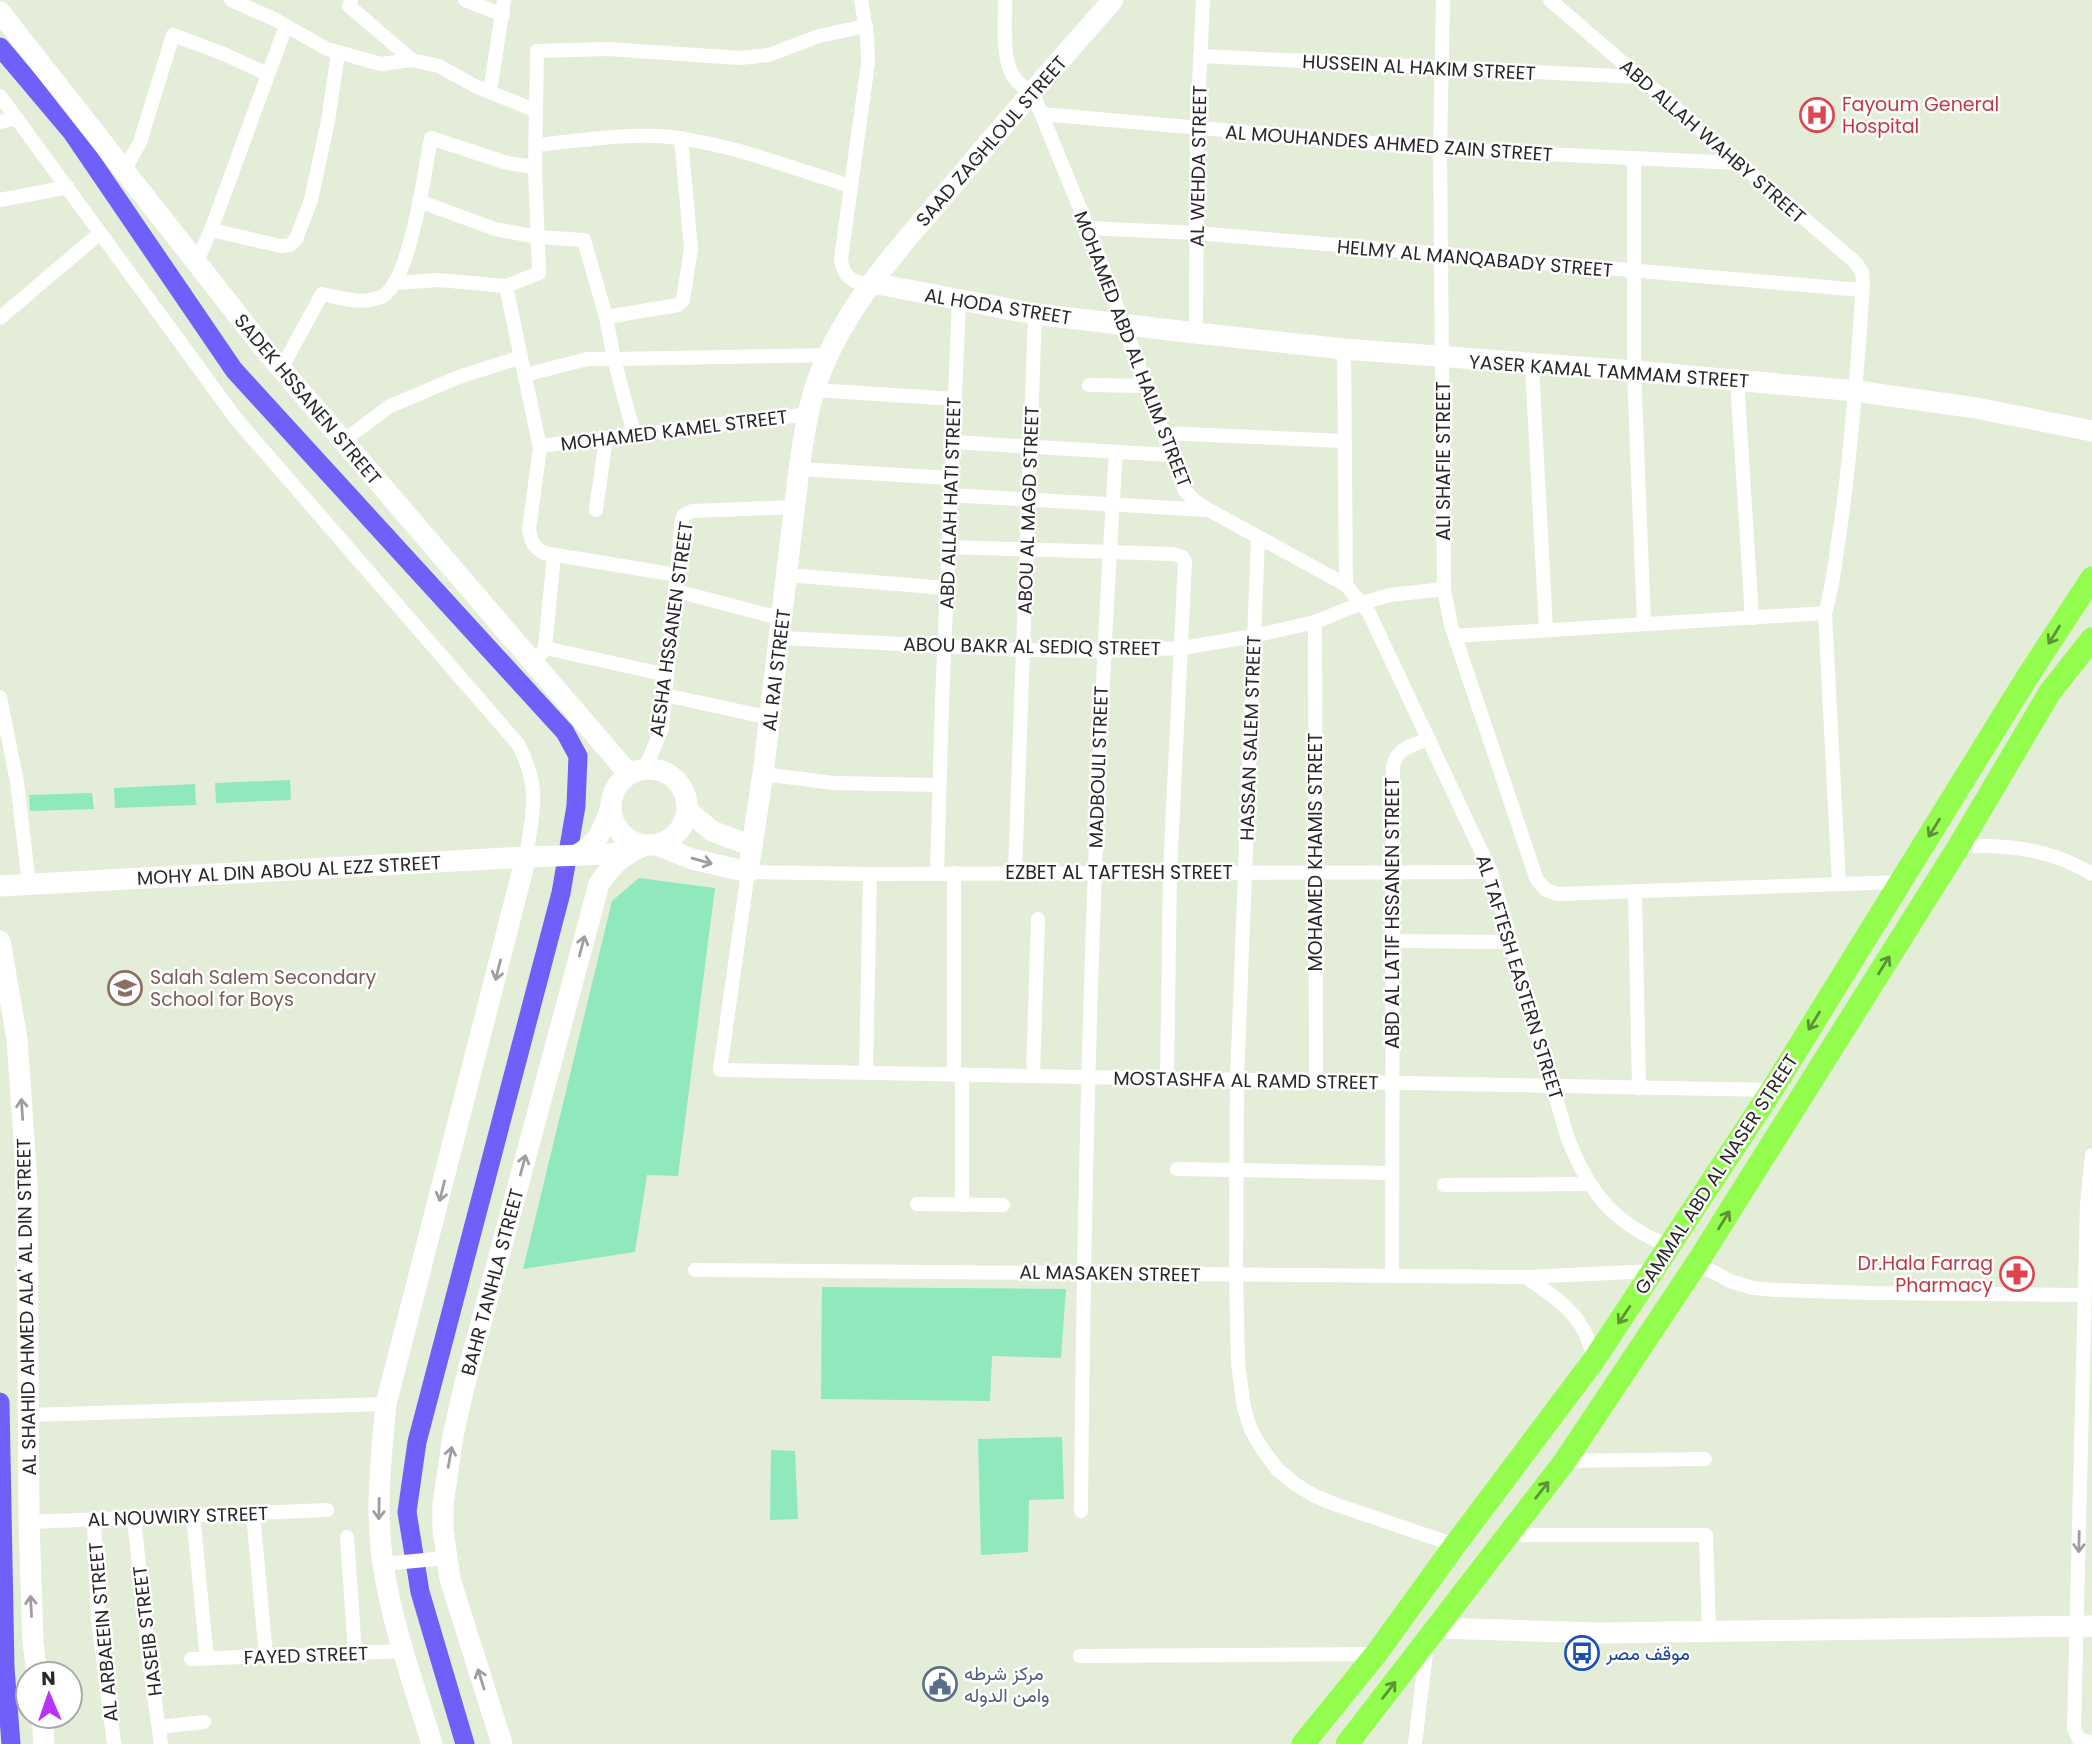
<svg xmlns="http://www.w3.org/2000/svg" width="2092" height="1744" viewBox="0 0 2092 1744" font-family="Poppins,Vazirmatn,sans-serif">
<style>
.green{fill:#8fe9bc}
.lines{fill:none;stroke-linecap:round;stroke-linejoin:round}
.canal{stroke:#7060fa;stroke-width:19}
.street{stroke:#fff;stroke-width:14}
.secondary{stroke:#fff;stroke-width:21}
.primary{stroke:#92fd4c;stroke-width:23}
.oneway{stroke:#5d923a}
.oneway2{stroke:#9e9e9e}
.labels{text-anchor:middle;stroke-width:5;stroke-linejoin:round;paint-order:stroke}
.street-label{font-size:19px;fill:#282828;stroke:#fff}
.health-label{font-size:19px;fill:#be3a42;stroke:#fff;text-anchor:start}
.education-label{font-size:19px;fill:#785e54;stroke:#fff;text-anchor:start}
.transit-label{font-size:19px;fill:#164399;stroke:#fff;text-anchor:start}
.service-label{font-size:19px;fill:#4e5e75;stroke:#fff;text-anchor:start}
</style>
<rect width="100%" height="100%" fill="#e4edd8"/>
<g class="green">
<polygon points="290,780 291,800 216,803 215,783"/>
<polygon points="195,784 196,805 115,808 114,788"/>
<polygon points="92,793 94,809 30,811 29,795"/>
<polygon points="639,878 715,888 678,1176 647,1175 635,1252 523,1269 612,901"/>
<polygon points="822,1287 1066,1289 1061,1358 992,1356 990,1401 821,1399"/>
<polygon points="1062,1437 1064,1499 1029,1500 1028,1552 981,1555 978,1439"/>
<polygon points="771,1450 795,1451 798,1519 770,1520"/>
</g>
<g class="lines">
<g class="canal">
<polyline points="0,47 71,131 234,370 565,732 578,756 576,806 561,893 417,1442 407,1512 420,1592 465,1744"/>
<polyline points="0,1402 5,1668 11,1744"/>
</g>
<g class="street">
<polyline points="231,0 274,19 327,49 381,64 412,60 439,66 475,86 534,110"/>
<polyline points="351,0 349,6 412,60"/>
<polyline points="465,0 503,15"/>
<path d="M861,0L867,37L868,63L841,259C843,276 854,286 872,283"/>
<path d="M1005,0C1006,30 997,79 1032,91L1088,228L1185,491L1194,500L1209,510L1346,585L1369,613L1491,872L1567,1136C1589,1193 1613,1224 1670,1246"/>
<polyline points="1443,0 1440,149 1444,589 1451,625 1537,880 1546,890 1558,894 1900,882"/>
<path d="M1550,0L1856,263L1862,272L1863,282C1858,363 1852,443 1841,523C1836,553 1834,584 1825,613L1839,884"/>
<polyline points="1200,56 1638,77"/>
<polyline points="490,92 504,0"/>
<path d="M0,96L237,420L518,744C541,787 533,811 526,857"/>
<polyline points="1041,114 1440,149 1738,163"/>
<polyline points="0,122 17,118"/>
<path d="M536,145C577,141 619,134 659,136C721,140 791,168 851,186"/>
<polyline points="1634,159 1634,371 1644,624"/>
<polyline points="124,171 140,142 173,35 224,54 267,74"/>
<polyline points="0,200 68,187"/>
<polyline points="419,201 495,229 537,237 584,240 606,317 614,359 829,355"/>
<polyline points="1088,228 1196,233 1862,290"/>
<polyline points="211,230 281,246 290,245 296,239 311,200 328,121 338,53"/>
<polyline points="196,263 211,230 286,26"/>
<polyline points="396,283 439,280 506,286"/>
<polyline points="606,317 678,305 683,300 691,249 681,138"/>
<polyline points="0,318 100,233"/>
<polyline points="1196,333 1197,129 1203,0"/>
<polyline points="1344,349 1346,585"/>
<polyline points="1532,365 1546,630"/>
<path d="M281,369L322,294C341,298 362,305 381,297C410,284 425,170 431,138L507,163L535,167"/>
<polyline points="525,375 587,359 614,359 634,434"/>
<polyline points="1737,380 1752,618"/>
<polyline points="1089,385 1146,386"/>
<polyline points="815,390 954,399"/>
<polyline points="1163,433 1345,441"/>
<polyline points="343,441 390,406 459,377 521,357"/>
<polyline points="953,442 1170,455"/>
<polyline points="540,446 809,414"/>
<polyline points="799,469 951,478"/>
<polyline points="950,495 1207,510"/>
<polyline points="596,510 606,438"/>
<polyline points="1258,537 1237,1080 1236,1274 1238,1363 1244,1408 1251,1430 1263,1450 1277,1469 1295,1484 1315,1496 1337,1505 1455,1545"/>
<polyline points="949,547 1173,554 1182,557 1185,561 1170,872 1167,1079"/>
<path d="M677,575L544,553C533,547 531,541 529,529L540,448L506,286L539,273L535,167L537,51L608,49L740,58L769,55L819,36L866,26"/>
<polyline points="787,575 946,588"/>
<polyline points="676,591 783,619"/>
<polyline points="1315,622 1316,1082"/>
<polyline points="1455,636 1825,613"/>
<polyline points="781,638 1022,650 1103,651 1182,648 1254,636 1315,622 1362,603 1390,595 1444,589"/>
<polyline points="545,648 667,675"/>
<polyline points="541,654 545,648 554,555"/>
<polyline points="665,695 771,718"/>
<polyline points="0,697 17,782 29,884"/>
<polyline points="645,769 662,728 682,519 684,515 692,511 795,507"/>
<polyline points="763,774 833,783 939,785"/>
<path d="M1959,846C2008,845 2049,848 2092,874"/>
<polyline points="1491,872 870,874 748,872 720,1070 1772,1090"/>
<polyline points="937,873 942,703 959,301"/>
<polyline points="954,873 954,1075"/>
<polyline points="1015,873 1035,314"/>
<polyline points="1635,892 1639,1088"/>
<polyline points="1392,941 1512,942"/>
<polyline points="866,1073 870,874"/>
<polyline points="1033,1076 1038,919"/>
<polyline points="2092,1155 2087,1204 2074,1729 2079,1739 2092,1743"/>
<polyline points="1177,1169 1391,1173"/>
<polyline points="1444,1185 1590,1184"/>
<polyline points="917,1204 1003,1205"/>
<polyline points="962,1205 962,1075"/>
<polyline points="1697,1263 1730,1281 1753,1288 1776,1290 1871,1293 2085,1295"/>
<polyline points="695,1270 1526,1277 1654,1271"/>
<path d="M1392,1276L1393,768C1395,748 1413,745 1429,739"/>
<path d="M1526,1277C1561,1302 1585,1315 1594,1360"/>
<polyline points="29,1415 386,1404"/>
<polyline points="1565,1461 1705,1459"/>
<path d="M1081,1511C1084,1158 1093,804 1116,452"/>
<polyline points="253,1513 266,1656"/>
<polyline points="193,1515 207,1659"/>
<polyline points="134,1518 149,1661 161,1744"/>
<polyline points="94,1520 98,1619 114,1744"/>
<polyline points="29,1522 327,1510"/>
<polyline points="1506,1535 1706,1535 1709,1631"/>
<polyline points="347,1537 355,1653"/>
<polyline points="383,1564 446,1558"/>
<polyline points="1080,1656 1376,1654"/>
<polyline points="191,1659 404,1651"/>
<polyline points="159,1727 204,1722"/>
<polyline points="1415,1744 1427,1645"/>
</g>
<g class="secondary">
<polyline points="0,12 266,351 629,774"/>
<polyline points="872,283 1035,314 1196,333 1344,349 1634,371 1856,391 1976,408 2092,431"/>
<circle cx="649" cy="807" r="38"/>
<polyline points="688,811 712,831 752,846"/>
<path d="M657,845L692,859L748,872L763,774L799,469C803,443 806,417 814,391C839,311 900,247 953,185C1005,123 1059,61 1113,0"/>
<path d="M577,855C600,841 602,831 611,807"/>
<polyline points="0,886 526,857 611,854 630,849"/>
<polyline points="0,941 17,1039 27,1182 29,1522 33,1642 37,1674"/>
<polyline points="1438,1628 1599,1633 2092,1626"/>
<polyline points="42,1716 44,1744"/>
<path d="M432,1744C414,1685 392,1625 383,1564C375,1511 381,1457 386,1404L526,857"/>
<path d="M502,1744L450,1579L443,1530V1504L453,1436L465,1383L599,884C611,865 625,853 647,845"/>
</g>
<g class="primary">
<polyline points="1303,1744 1376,1654 1455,1545 1594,1360 1772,1090 2026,679 2092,578"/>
<polyline points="1347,1744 1565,1461 1697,1263 1959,846 2050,692 2092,639"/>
</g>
</g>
<defs><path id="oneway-shaft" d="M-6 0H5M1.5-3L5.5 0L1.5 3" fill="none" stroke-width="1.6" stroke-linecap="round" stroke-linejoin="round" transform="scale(1.75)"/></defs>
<g class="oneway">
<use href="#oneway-shaft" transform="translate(2054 635) rotate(122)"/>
<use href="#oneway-shaft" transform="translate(1934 828) rotate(122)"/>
<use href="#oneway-shaft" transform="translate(1884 965) rotate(-58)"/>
<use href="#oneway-shaft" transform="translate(1814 1021) rotate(122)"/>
<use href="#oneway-shaft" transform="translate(1724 1220) rotate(-58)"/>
<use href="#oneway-shaft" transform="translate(1624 1315) rotate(124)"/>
<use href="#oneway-shaft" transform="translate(1542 1490) rotate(-52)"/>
<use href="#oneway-shaft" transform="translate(1389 1690) rotate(-52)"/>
</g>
<g class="oneway2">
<use href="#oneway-shaft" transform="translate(702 861) rotate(16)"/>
<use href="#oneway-shaft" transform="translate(582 946) rotate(-75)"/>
<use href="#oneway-shaft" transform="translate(498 970) rotate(104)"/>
<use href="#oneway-shaft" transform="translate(22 1109) rotate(-94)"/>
<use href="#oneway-shaft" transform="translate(523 1165) rotate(-75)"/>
<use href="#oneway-shaft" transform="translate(442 1191) rotate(104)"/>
<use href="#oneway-shaft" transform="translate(450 1457) rotate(-80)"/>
<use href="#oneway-shaft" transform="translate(379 1509) rotate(91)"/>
<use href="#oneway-shaft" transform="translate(2079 1542) rotate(91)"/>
<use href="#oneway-shaft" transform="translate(31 1606) rotate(-93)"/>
<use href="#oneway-shaft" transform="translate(481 1679) rotate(-107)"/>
</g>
<defs>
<g id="hospital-ring" transform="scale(1.75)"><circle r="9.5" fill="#fff" stroke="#e0444e" stroke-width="1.5"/><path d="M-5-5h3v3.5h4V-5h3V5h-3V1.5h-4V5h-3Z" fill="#e0444e"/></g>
<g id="school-ring" transform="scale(1.75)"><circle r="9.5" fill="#fff" stroke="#8d6e63" stroke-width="1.5"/><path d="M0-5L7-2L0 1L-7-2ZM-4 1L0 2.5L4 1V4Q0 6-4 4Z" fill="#8d6e63"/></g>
<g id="pharmacy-ring" transform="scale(1.75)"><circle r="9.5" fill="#fff" stroke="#e0444e" stroke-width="1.5"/><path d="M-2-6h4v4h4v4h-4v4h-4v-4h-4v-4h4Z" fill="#e0444e"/></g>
<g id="bus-ring" transform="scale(1.75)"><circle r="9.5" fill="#fff" stroke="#1a4fb4" stroke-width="1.5"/><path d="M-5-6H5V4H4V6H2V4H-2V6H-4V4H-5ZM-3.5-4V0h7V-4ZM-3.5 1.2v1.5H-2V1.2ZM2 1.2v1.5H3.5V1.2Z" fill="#1a4fb4"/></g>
<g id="civic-ring" transform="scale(1.75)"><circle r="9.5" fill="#fff" stroke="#5c6f8a" stroke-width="1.5"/><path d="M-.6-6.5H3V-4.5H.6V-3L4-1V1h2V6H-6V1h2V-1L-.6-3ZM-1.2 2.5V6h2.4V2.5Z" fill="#5c6f8a"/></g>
</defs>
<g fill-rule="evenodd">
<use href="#hospital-ring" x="1817" y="115"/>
<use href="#school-ring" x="125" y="988"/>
<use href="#pharmacy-ring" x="2017" y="1274"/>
<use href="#bus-ring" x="1582" y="1653"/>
<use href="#civic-ring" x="940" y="1684"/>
</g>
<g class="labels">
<g class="street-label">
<text transform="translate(1419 67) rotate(3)" y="7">HUSSEIN AL HAKIM STREET</text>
<text transform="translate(991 141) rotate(-49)" y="7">SAAD ZAGHLOUL STREET</text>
<text transform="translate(1713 141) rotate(41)" y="7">ABD ALLAH WAHBY STREET</text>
<text transform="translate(1389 143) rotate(4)" y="7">AL MOUHANDES AHMED ZAIN STREET</text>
<text transform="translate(1198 166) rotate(-89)" y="7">AL WEHDA STREET</text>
<text transform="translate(1475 258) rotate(5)" y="7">HELMY AL MANQABADY STREET</text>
<text transform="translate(998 306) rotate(9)" y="7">AL HODA STREET</text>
<text transform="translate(1133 349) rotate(69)" y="7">MOHAMED ABD AL HALIM STREET</text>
<text transform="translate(1609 371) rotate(4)" y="7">YASER KAMAL TAMMAM STREET</text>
<text transform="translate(308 399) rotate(50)" y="7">SADEK HSSANEN STREET</text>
<text transform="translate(674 430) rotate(-7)" y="7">MOHAMED KAMEL STREET</text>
<text transform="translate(1443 461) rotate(-90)" y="7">ALI SHAFIE STREET</text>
<text transform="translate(950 503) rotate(-88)" y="7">ABD ALLAH HATI STREET</text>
<text transform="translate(1028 510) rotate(-88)" y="7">ABOU AL MAGD STREET</text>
<text transform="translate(671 629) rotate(-82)" y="7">AESHA HSSANEN STREET</text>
<text transform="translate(1032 646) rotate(1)" y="7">ABOU BAKR AL SEDIQ STREET</text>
<text transform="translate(776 670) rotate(-83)" y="7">AL RAI STREET</text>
<text transform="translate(1250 738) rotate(-88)" y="7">HASSAN SALEM STREET</text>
<text transform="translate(1098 767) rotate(-88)" y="7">MADBOULI STREET</text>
<text transform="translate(1315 852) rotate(-90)" y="7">MOHAMED KHAMIS STREET</text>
<text transform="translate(289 870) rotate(-3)" y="7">MOHY AL DIN ABOU AL EZZ STREET</text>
<text x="1119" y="879">EZBET AL TAFTESH STREET</text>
<text transform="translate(1392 913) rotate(-90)" y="7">ABD AL LATIF HSSANEN STREET</text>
<text transform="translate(1520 977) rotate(73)" y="7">AL TAFTESH EASTERN STREET</text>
<text transform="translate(1246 1080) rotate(1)" y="7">MOSTASHFA AL RAMD STREET</text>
<text transform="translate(1716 1174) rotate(-57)" y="7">GAMMAL ABD AL NASER STREET</text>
<text transform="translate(1110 1273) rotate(1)" y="7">AL MASAKEN STREET</text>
<text transform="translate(492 1282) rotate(-75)" y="7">BAHR TANHLA STREET</text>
<text transform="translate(26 1307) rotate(-91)" y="7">AL SHAHID AHMED ALA' AL DIN STREET</text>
<text transform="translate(178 1516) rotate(-2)" y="7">AL NOUWIRY STREET</text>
<text transform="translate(147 1631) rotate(-97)" y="7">HASEIB STREET</text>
<text transform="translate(103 1632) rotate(-95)" y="7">AL ARBAEEIN STREET</text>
<text transform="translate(306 1655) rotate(-2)" y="7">FAYED STREET</text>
</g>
<g class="health-label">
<text x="1842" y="111">Fayoum General<tspan x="1842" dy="22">Hospital</tspan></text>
<text x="1993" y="1270" text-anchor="end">Dr.Hala Farrag<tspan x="1993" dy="22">Pharmacy</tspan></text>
</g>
<g class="education-label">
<text x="150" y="984">Salah Salem Secondary<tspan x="150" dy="22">School for Boys</tspan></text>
</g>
<g class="transit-label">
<text x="1606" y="1660">موقف مصر</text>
</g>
<g class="service-label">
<text x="964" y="1680">مركز شرطه<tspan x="964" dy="22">وامن الدوله</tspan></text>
</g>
</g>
<g transform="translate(49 1695) rotate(358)"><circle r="33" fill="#ffffff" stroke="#a9a9a9" stroke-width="2"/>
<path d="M0-5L12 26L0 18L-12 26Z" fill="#b833ff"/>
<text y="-10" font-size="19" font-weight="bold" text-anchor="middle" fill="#282828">N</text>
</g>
</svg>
